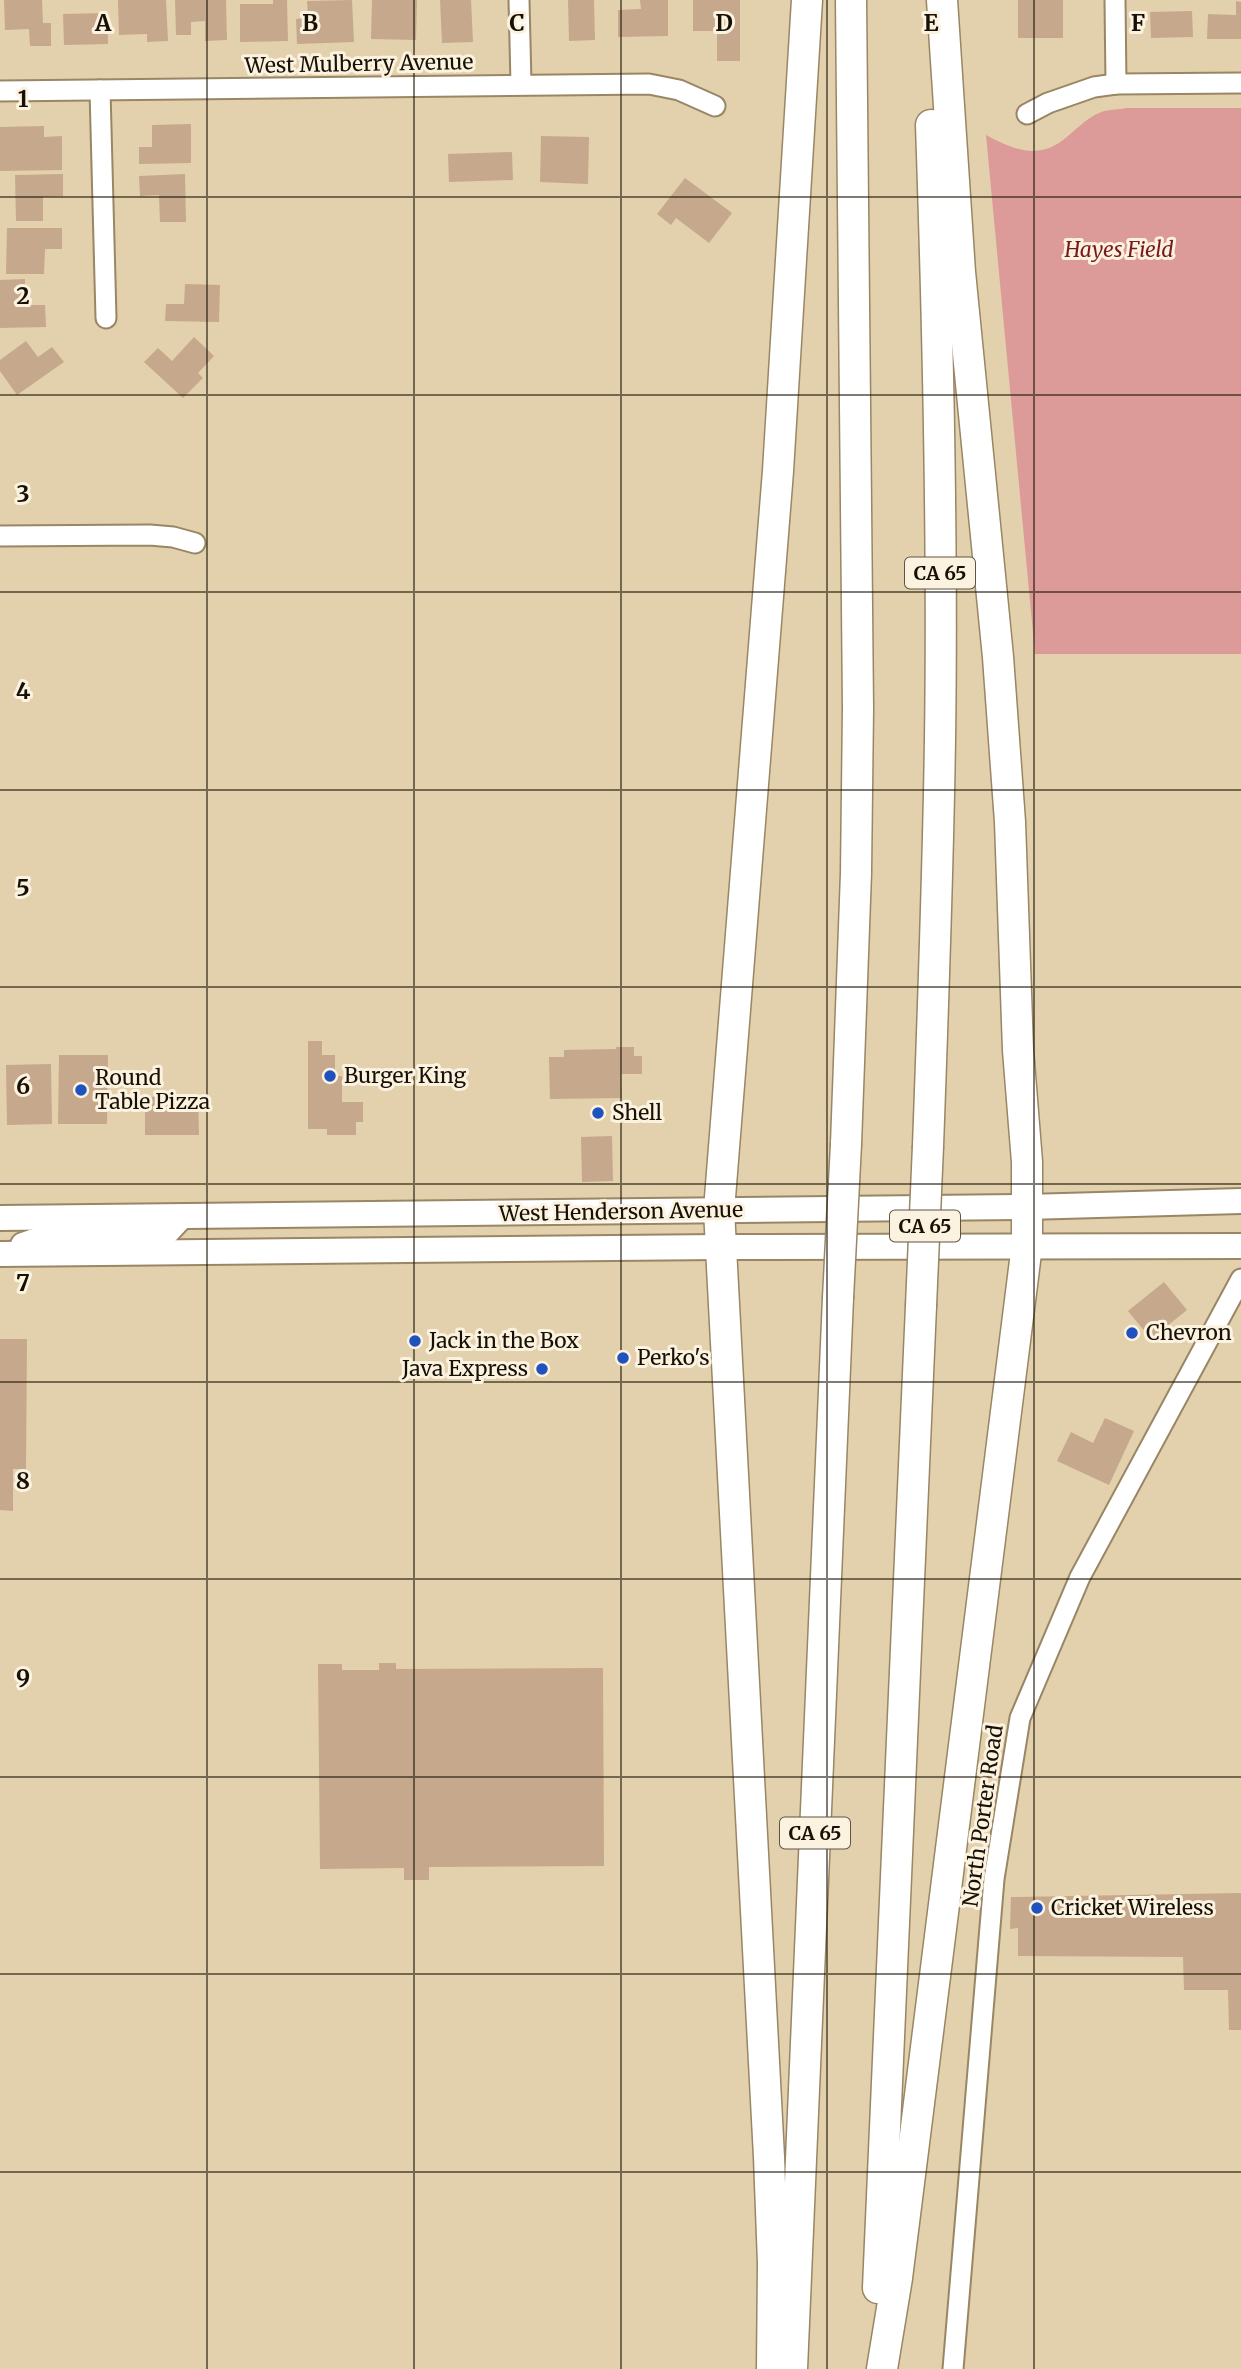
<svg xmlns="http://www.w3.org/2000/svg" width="1241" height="2369" viewBox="0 0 1241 2369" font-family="Merriweather,serif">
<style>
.green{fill:#dc9b98}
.building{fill:#c6a88d}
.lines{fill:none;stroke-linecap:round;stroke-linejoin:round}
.minor-casing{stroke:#988665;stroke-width:23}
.major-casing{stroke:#988665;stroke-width:28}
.highway-casing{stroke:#988665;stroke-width:33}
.minor{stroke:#fff;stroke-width:19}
.major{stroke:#fff;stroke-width:24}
.highway{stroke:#fff;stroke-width:30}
.highway-bridge-casing{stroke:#988665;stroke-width:33;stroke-linecap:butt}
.highway-bridge{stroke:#fff;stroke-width:30}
.grid{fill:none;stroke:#171004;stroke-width:2;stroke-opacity:0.55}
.poi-dot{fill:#1e52bf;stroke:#fcf2e0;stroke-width:2.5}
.labels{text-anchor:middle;stroke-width:6;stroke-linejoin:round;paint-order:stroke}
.shield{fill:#fcf2e0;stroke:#5c5446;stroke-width:2}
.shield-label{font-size:19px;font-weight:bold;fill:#171004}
.street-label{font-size:21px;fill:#171004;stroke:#fcf2e0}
.park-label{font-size:21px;font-style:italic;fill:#7a181f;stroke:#fcf2e0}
.poi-label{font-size:21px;fill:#171004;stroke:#fcf2e0;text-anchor:start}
.grid-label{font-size:23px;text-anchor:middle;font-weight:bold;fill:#171004;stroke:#fcf2e0;stroke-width:6;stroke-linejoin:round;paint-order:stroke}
</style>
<rect width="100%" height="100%" fill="#e3d0ac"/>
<path class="green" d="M1126,108H1241V654H1035L986,135C1012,149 1037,160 1063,140C1075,131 1085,119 1099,113C1107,109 1118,110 1126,108Z"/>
<g class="building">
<polygon points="4,0 42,0 43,23 51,23 51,46 30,46 29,29 5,30"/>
<polygon points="118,0 166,0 168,41 147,42 147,34 119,35"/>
<polygon points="175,0 226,0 227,40 205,41 205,21 191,22 191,35 176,35"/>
<polygon points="273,0 287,0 288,41 240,42 240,4 273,4"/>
<polygon points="352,0 354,42 297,44 296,19 308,18 307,1"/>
<polygon points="372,0 417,0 416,40 371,39"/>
<polygon points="440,0 471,0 473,42 442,43"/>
<polygon points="568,0 594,0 595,40 569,41"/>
<polygon points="640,0 668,0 668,36 618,37 618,10 641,9"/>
<polygon points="693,0 740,0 740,61 717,61 717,31 693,31"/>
<rect x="1018" y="0" width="45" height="38"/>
<polygon points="1236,1 1241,2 1241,39 1207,39 1208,14 1236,15"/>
<polygon points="1192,11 1193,37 1151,38 1150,12"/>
<polygon points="107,13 108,44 64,45 63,14"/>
<polygon points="191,124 191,163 139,164 139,147 152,147 152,125"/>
<polygon points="44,126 44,137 62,136 62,170 0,171 0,127"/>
<polygon points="541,136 589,137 588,184 540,182"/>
<polygon points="512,152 513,180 449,182 448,154"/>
<polygon points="63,174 63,196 43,197 43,221 16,221 15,175"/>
<polygon points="185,174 186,222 160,222 159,195 140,196 139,176"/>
<polygon points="685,178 732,213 709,243 676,218 671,225 657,214"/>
<polygon points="7,228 62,228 62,249 45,249 44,274 6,274"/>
<polygon points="25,279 25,305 45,305 46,327 0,328 0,280"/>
<polygon points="185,284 220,285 219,322 165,321 166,304 184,304"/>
<polygon points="194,337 214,356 198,373 203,378 183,398 144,362 158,348 172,361"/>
<polygon points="26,341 38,357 52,347 64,362 17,395 0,371 0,360"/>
<polygon points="308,1041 322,1041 322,1055 335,1055 335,1076 342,1076 342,1102 363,1102 363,1122 356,1122 356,1135 327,1135 327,1129 308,1129"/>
<polygon points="616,1047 634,1047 634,1056 642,1056 642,1074 621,1074 622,1098 550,1099 549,1057 564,1057 564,1050 616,1049"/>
<polygon points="59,1055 108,1055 107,1124 58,1124"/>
<polygon points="51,1064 52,1124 7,1125 6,1065"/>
<polygon points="198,1096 199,1135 145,1135 145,1097"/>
<polygon points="612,1136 613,1181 582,1182 581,1137"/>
<polygon points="1164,1282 1187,1310 1151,1339 1128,1311"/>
<polygon points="0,1339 27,1339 26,1469 13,1469 13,1511 0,1510"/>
<polygon points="1105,1418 1134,1431 1109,1485 1057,1461 1071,1432 1093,1443"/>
<polygon points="379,1663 396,1663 396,1669 603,1668 604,1866 429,1867 429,1880 404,1880 404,1868 320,1869 318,1664 342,1664 342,1670 379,1670"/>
<polygon points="1241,1893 1241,2030 1229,2030 1228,1990 1184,1990 1183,1957 1018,1956 1018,1928 1010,1929 1011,1897"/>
</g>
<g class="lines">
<g class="minor-casing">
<g id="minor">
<polyline points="519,0 521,84"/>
<polyline points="1115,0 1116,84"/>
<polyline points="100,90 106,318"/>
<polyline points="0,91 649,84 679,90 715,106"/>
<polyline points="1027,114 1048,103 1094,87 1116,84 1241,83"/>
<polyline points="0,536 150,535 173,537 195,543"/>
<polyline points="953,2369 994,1879 1020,1718 1080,1577 1241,1279"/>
</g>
</g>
<g class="major-casing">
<g id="major">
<polyline points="0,1218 1027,1207 1241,1201"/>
<path d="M23,1245C69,1227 120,1240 167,1232L181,1217"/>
<polyline points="0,1254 719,1247 1241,1246"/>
</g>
</g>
<g class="highway-casing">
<g id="highway">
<polyline points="846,1144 856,873 858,708 851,0"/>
<path d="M928,1146C933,1011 938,875 940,739C943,535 938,330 931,125"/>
<polyline points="878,2288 921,1306"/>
<polyline points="772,2369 773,2264 769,2157 719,1210 778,471 807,0"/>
<polyline points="792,2369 838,1298"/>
<polyline points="882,2369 897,2278 1027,1245 1027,1162 1018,1050 1010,822 998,657 960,272 942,0"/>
</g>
</g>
<use href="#minor" class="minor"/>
<use href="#major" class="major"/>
<use href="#highway" class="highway"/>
<g class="highway-bridge-casing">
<g id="highway-bridge">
<polyline points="838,1298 846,1144"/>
<polyline points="921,1306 928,1146"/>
</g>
</g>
<use href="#highway-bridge" class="highway-bridge"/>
</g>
<path class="grid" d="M207,0V2369M414,0V2369M621,0V2369M827,0V2369M1034,0V2369M0,197H1241M0,395H1241M0,592H1241M0,790H1241M0,987H1241M0,1184H1241M0,1382H1241M0,1579H1241M0,1777H1241M0,1974H1241M0,2172H1241"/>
<g class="poi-dot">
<circle cx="330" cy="1076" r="7"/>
<circle cx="81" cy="1090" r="7"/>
<circle cx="598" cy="1113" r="7"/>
<circle cx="1132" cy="1333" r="7"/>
<circle cx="415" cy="1341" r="7"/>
<circle cx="623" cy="1358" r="7"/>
<circle cx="542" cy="1369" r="7"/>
<circle cx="1037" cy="1908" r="7"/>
</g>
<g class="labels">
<g class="shield">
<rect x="905" y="557.5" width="70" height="31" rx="5"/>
<rect x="890" y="1210.5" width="70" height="31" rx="5"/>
<rect x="780" y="1817.5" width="70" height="31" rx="5"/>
</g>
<g class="shield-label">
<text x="940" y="580">CA 65</text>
<text x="925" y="1233">CA 65</text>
<text x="815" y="1840">CA 65</text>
</g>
<g class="street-label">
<text transform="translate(359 64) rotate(-1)" y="7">West Mulberry Avenue</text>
<text transform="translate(621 1212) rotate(-1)" y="7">West Henderson Avenue</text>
<text transform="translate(983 1816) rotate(-82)" y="7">North Porter Road</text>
</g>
<g class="park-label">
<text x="1119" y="257">Hayes Field</text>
</g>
<g class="poi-label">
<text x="344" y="1083">Burger King</text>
<text x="95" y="1085">Round<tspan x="95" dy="24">Table Pizza</tspan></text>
<text x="612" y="1120">Shell</text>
<text x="1146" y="1340">Chevron</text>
<text x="429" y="1348">Jack in the Box</text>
<text x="637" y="1365">Perko's</text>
<text x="528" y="1376" text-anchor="end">Java Express</text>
<text x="1051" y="1915">Cricket Wireless</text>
</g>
</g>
<g class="grid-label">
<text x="103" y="31">A</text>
<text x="310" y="31">B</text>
<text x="517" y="31">C</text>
<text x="724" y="31">D</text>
<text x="931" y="31">E</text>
<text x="1138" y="31">F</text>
<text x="23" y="107">1</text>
<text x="23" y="304">2</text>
<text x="23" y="502">3</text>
<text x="23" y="699">4</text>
<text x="23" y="896">5</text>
<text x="23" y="1094">6</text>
<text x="23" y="1291">7</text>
<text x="23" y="1489">8</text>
<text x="23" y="1686">9</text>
</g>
</svg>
